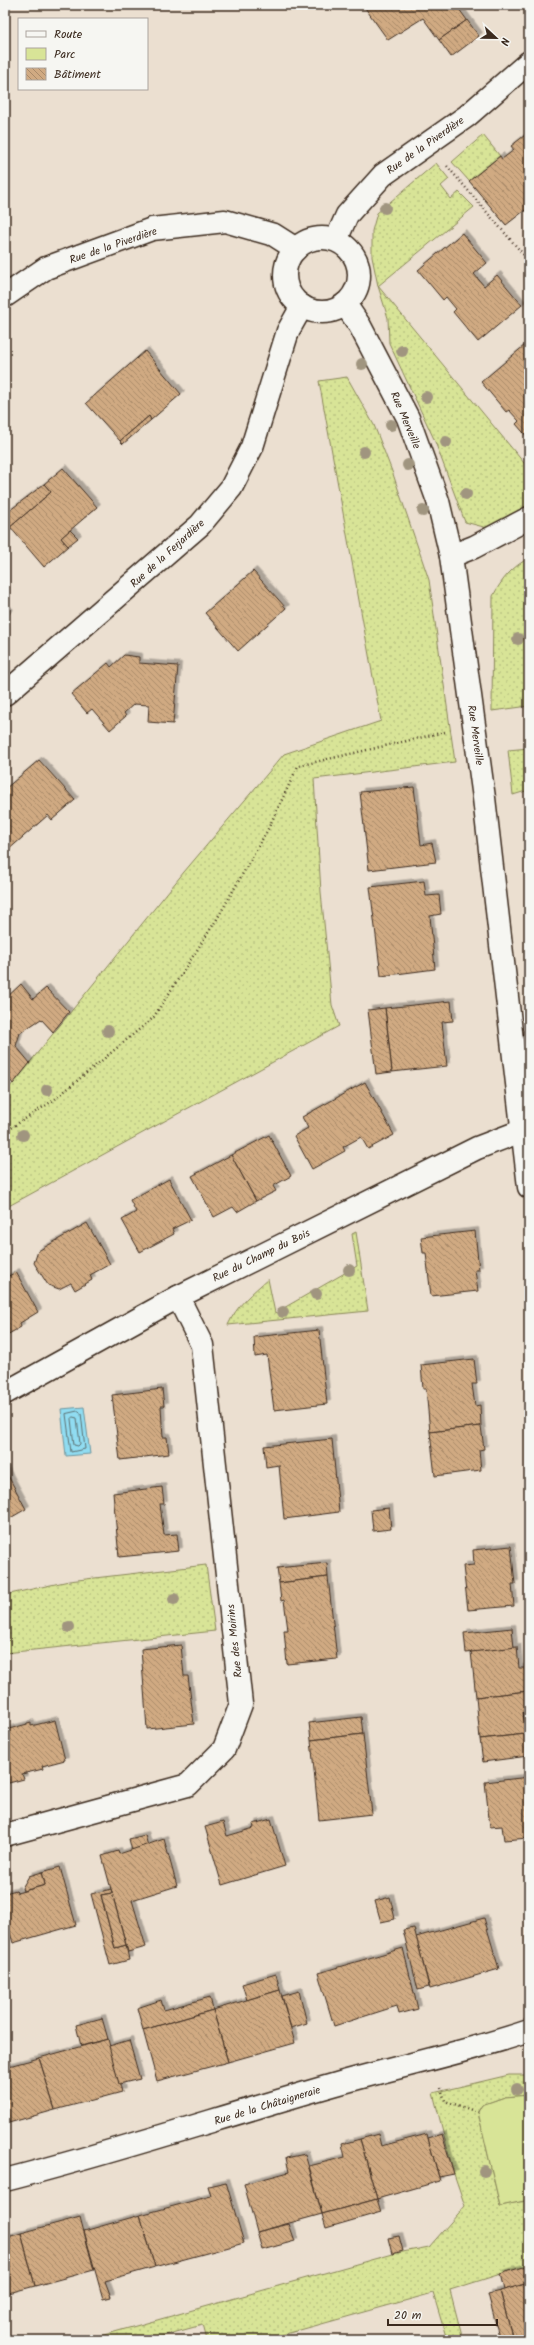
<svg xmlns="http://www.w3.org/2000/svg" width="534" height="2345" viewBox="0 0 534 2345" font-family="Kalam,sans-serif">
<style>
.green{fill:url(#green-dots);stroke:#8a875a}
.pitch{fill:#d8e497;stroke:#8a875a}
.water{fill:#90dcf1;stroke:#6e959d}
.lines{fill:none;stroke-linecap:round;stroke-linejoin:round}
.shore{stroke:#5d7172;stroke-width:1}
.building{fill:url(#building-back-hatch);stroke:#3b2a1e;filter:url(#shadow)}
.minor-casing{stroke:#3b2a1e;stroke-width:25}
.path{stroke:#3b2a1e;stroke-width:2.5;stroke-dasharray:1 3;stroke-linecap:butt}
.minor{stroke:#f6f6f2;stroke-width:22}
.tree{fill:#a0957f}
.labels{text-anchor:middle;stroke-width:3.5;stroke-linejoin:round;paint-order:stroke}
.street-label{font-size:11px;fill:#3b2a1e;stroke:#f6f6f2}
</style>
<defs>
<pattern id="green-dots" width="8" height="8" patternUnits="userSpaceOnUse"><rect width="8" height="8" fill="#d8e497"/><path d="M2 2h.1M6 6h.1" fill="none" stroke="#bac482" stroke-width="1.8" stroke-linecap="round"/></pattern>
<pattern id="building-back-hatch" width="6" height="6" patternUnits="userSpaceOnUse"><rect width="6" height="6" fill="#d0aa82"/><path d="M-1 5l2 2M0 0l6 6M5-1l2 2" fill="none" stroke="#aa8b6a"/></pattern>
<filter id="shadow"><feDropShadow dx="3.5" dy="-3.5" stdDeviation="0" flood-color="#0004"/></filter>
</defs>
<rect width="100%" height="100%" fill="#ebdfd0"/>
<filter id="ink" filterUnits="userSpaceOnUse"><feTurbulence type="fractalNoise" baseFrequency=".025" numOctaves="2"/><feDisplacementMap in="SourceGraphic" scale="8" xChannelSelector="R" yChannelSelector="G"/><feConvolveMatrix kernelMatrix="1 2 1 2 8 2 1 2 1" color-interpolation-filters="sRGB"/></filter>
<g filter="url(#ink)">
<g class="green">
<polygon points="483,135 500,156 469,181 452,162"/>
<polygon points="436,163 449,179 441,186 451,199 459,192 474,207 378,286 529,469 529,510 491,529 465,522 434,439 389,343 388,318 378,286 372,257 372,231 377,213"/>
<polygon points="347,377 374,425 393,474 429,580 455,762 314,779 321,892 332,1005 339,1026 5,1208 5,1093 184,872 284,754 381,721 319,381"/>
<path d="M529,558V706L492,711L493,596C502,579 512,567 529,558Z"/>
<polygon points="529,748 529,790 513,795 508,750"/>
<path d="M356,1232L368,1311L228,1325C237,1305 252,1293 268,1279L275,1313L357,1266L352,1234Z"/>
<polygon points="206,1565 215,1631 5,1653 5,1595 69,1581"/>
<polygon points="509,2075 529,2075 529,2095 505,2097 482,2105 478,2112 500,2206 529,2200 529,2265 450,2290 463,2340 447,2340 433,2293 264,2340 206,2340 202,2325 147,2340 86,2340 392,2254 429,2247 465,2206 454,2174 433,2093"/>
</g>
<polygon class="pitch" points="529,2095 529,2200 500,2206 478,2112 482,2105 505,2097"/>
<polygon class="water" points="84,1407 90,1454 66,1456 61,1409"/>
<g class="lines">
<g class="shore">
<polygon points="79,1411 81,1413 85,1449 71,1452 66,1414"/>
<polygon points="73,1417 77,1418 80,1444 78,1446 74,1445 71,1419"/>
</g>
</g>
<g class="building">
<polygon points="363,5 456,5 467,20 439,40 423,18 388,40"/>
<polygon points="467,20 479,36 451,57 439,40"/>
<polygon points="529,132 529,185 526,187 529,191 529,207 506,225 469,181 500,156 502,159 514,150 511,146"/>
<polygon points="462,233 487,263 474,274 484,286 497,275 522,305 478,342 453,312 456,309 446,297 443,300 418,270"/>
<polygon points="525,345 529,350 529,439 516,424 519,421 509,410 506,412 481,382"/>
<polygon points="145,351 181,394 151,420 149,416 120,441 86,403"/>
<polygon points="149,416 151,420 123,444 120,441"/>
<polygon points="63,468 97,507 61,538 68,546 44,567 10,527 51,492 44,484"/>
<polygon points="44,484 51,492 9,528 5,523 5,514"/>
<polygon points="70,530 78,538 68,546 61,538"/>
<polygon points="253,571 286,608 238,651 205,613"/>
<polygon points="5,608 10,613 5,617"/>
<polygon points="124,655 139,657 139,663 178,666 173,724 148,722 149,705 134,704 124,713 126,716 110,730 92,709 87,713 71,694 108,663 111,667"/>
<polygon points="39,760 75,800 52,820 48,815 7,851 5,789"/>
<polygon points="414,787 421,845 432,843 436,862 369,870 360,792"/>
<polygon points="424,881 426,896 439,895 441,914 430,916 435,969 381,976 370,887"/>
<polygon points="21,984 33,999 46,988 69,1012 53,1032 41,1019 20,1033 16,1046 30,1063 13,1084 5,1073 5,999"/>
<polygon points="451,1001 453,1021 442,1022 447,1066 392,1072 385,1008"/>
<polygon points="385,1008 392,1072 376,1074 368,1010"/>
<polygon points="365,1082 394,1135 368,1149 361,1137 343,1147 345,1151 312,1169 294,1136 308,1128 302,1117"/>
<polygon points="269,1135 291,1176 273,1186 276,1191 256,1201 231,1155"/>
<polygon points="231,1155 256,1201 237,1212 233,1207 214,1217 192,1176"/>
<polygon points="169,1179 191,1220 172,1229 174,1234 140,1252 122,1220 136,1212 130,1200"/>
<polygon points="87,1223 110,1264 90,1275 92,1280 75,1290 71,1283 59,1289 48,1285 34,1263 38,1251"/>
<polygon points="475,1231 479,1270 475,1270 478,1291 431,1296 426,1253 423,1253 421,1237"/>
<polygon points="16,1272 38,1312 20,1323 21,1327 5,1336 5,1278"/>
<polygon points="319,1330 327,1404 274,1410 267,1355 255,1357 254,1337"/>
<polygon points="474,1359 477,1384 472,1384 475,1406 480,1405 481,1426 430,1432 426,1389 423,1389 421,1365"/>
<polygon points="162,1389 164,1406 161,1406 162,1424 163,1437 167,1437 169,1454 120,1460 112,1395"/>
<polygon points="481,1426 484,1449 479,1450 481,1470 435,1476 430,1432"/>
<polygon points="332,1439 339,1512 284,1519 279,1465 266,1467 264,1446"/>
<polygon points="5,1470 26,1509 5,1521"/>
<polygon points="162,1487 164,1504 160,1504 164,1535 177,1534 179,1551 119,1557 113,1493"/>
<polygon points="389,1508 391,1529 373,1531 371,1510"/>
<polygon points="511,1546 515,1584 512,1584 514,1606 468,1610 463,1566 474,1565 473,1550"/>
<polygon points="327,1563 328,1577 279,1583 277,1568"/>
<polygon points="328,1577 337,1659 287,1664 284,1630 288,1630 284,1600 281,1601 279,1583"/>
<polygon points="512,1628 514,1648 466,1653 464,1633"/>
<polygon points="181,1645 184,1676 188,1676 194,1724 147,1729 141,1649"/>
<polygon points="517,1647 519,1668 525,1668 528,1691 476,1697 471,1652"/>
<polygon points="528,1691 529,1711 523,1712 526,1734 480,1739 476,1697"/>
<polygon points="361,1717 363,1734 311,1740 309,1723"/>
<polygon points="55,1720 65,1760 42,1766 43,1769 22,1774 24,1779 5,1784 5,1730 31,1723 31,1726"/>
<polygon points="363,1734 372,1814 319,1820 311,1740"/>
<polygon points="526,1734 528,1756 483,1762 480,1739"/>
<polygon points="529,1777 529,1838 504,1840 502,1826 490,1827 485,1782"/>
<polygon points="271,1819 285,1866 222,1885 205,1827 223,1822 227,1836 254,1828 253,1824"/>
<polygon points="145,1835 148,1846 132,1851 129,1839"/>
<polygon points="164,1839 177,1886 132,1900 146,1947 128,1952 102,1856 118,1851 119,1854"/>
<polygon points="60,1867 76,1925 13,1943 5,1915 5,1893 16,1890 17,1893 45,1885 42,1872"/>
<polygon points="42,1872 45,1885 23,1891 22,1888 29,1876"/>
<polygon points="111,1889 112,1893 101,1895 115,1948 126,1945 129,1960 110,1965 91,1894"/>
<polygon points="112,1893 126,1945 115,1948 101,1895"/>
<polygon points="390,1897 395,1919 381,1922 375,1901"/>
<polygon points="484,1918 499,1969 430,1989 416,1937"/>
<polygon points="414,1928 429,1987 418,1990 403,1930"/>
<polygon points="403,1948 418,2009 399,2014 397,2006 334,2026 318,1973"/>
<polygon points="276,1974 280,1990 247,2000 242,1984"/>
<polygon points="280,1990 295,2043 228,2062 213,2010"/>
<polygon points="299,1991 307,2023 291,2028 282,1996"/>
<polygon points="210,1997 213,2010 143,2030 137,2008 161,2000 164,2010"/>
<polygon points="213,2010 228,2062 157,2081 143,2030"/>
<polygon points="102,2018 108,2039 81,2046 76,2025"/>
<polygon points="108,2039 122,2092 55,2110 39,2058"/>
<polygon points="129,2040 140,2079 119,2084 109,2046"/>
<polygon points="39,2058 55,2110 5,2124 5,2067"/>
<polygon points="378,2134 381,2146 427,2134 440,2181 377,2199 360,2139"/>
<polygon points="442,2134 454,2174 439,2177 428,2138"/>
<polygon points="360,2139 377,2199 322,2214 309,2166 345,2157 342,2144"/>
<polygon points="305,2154 322,2214 257,2232 244,2184 289,2172 286,2158"/>
<polygon points="226,2182 244,2243 155,2267 140,2215 211,2196 208,2186"/>
<polygon points="377,2199 381,2212 326,2228 322,2214"/>
<polygon points="140,2215 155,2267 105,2281 111,2297 103,2299 84,2231"/>
<polygon points="80,2217 94,2270 35,2286 21,2233"/>
<polygon points="289,2224 295,2241 262,2250 257,2232"/>
<polygon points="21,2233 35,2286 5,2294 5,2238"/>
<polygon points="399,2236 403,2251 392,2254 388,2238"/>
<polygon points="529,2265 529,2283 504,2290 500,2274"/>
<polygon points="529,2283 529,2340 513,2340 500,2291"/>
<polygon points="500,2291 513,2340 500,2340 488,2294"/>
</g>
<g class="lines">
<g class="minor-casing">
<g id="minor">
<circle cx="322" cy="275" r="37"/>
<polyline points="336,240 347,215 383,175 467,116 529,62"/>
<polyline points="5,296 46,268 152,229 225,221 274,235 296,249"/>
<polyline points="345,304 360,326 408,418 438,501 451,556 484,798 529,1187"/>
<polyline points="451,556 474,547 529,518"/>
<polyline points="5,694 200,525 231,488 252,447 288,331 302,306"/>
<polyline points="5,1393 178,1297 477,1148 524,1130"/>
<polyline points="5,1835 188,1785 224,1749 241,1704 202,1345 178,1297"/>
<path d="M5,2180C116,2152 224,2116 333,2085C399,2066 464,2053 529,2031"/>
</g>
</g>
<g class="path">
<polyline points="447,166 529,261"/>
<polyline points="5,1132 54,1100 153,1018 217,919 267,831 298,766 445,732"/>
<polyline points="441,2088 445,2101 478,2112"/>
</g>
<use href="#minor" class="minor"/>
</g>
<g class="tree">
<circle cx="385" cy="208" r="6"/>
<circle cx="402" cy="351" r="6"/>
<circle cx="362" cy="364" r="6"/>
<circle cx="426" cy="397" r="6"/>
<circle cx="391" cy="425" r="6"/>
<circle cx="446" cy="442" r="6"/>
<circle cx="364" cy="452" r="6"/>
<circle cx="408" cy="465" r="6"/>
<circle cx="466" cy="494" r="6"/>
<circle cx="423" cy="511" r="6"/>
<circle cx="518" cy="639" r="6"/>
<circle cx="108" cy="1031" r="6"/>
<circle cx="47" cy="1090" r="6"/>
<circle cx="23" cy="1135" r="6"/>
<circle cx="349" cy="1270" r="6"/>
<circle cx="316" cy="1294" r="6"/>
<circle cx="283" cy="1312" r="6"/>
<circle cx="174" cy="1599" r="6"/>
<circle cx="69" cy="1627" r="6"/>
<circle cx="517" cy="2089" r="6"/>
<circle cx="484" cy="2171" r="6"/>
</g>
</g>
<g class="labels">
<g class="street-label">
<text transform="translate(425 145) rotate(-35)" y="4">Rue de la Piverdière</text>
<text transform="translate(113 245) rotate(-19)" y="4">Rue de la Piverdière</text>
<text transform="translate(406 420) rotate(67)" y="4">Rue Merveille</text>
<text transform="translate(167 553) rotate(-42)" y="4">Rue de la Ferjardière</text>
<text transform="translate(476 735) rotate(82)" y="4">Rue Merveille</text>
<text transform="translate(261 1255) rotate(-26)" y="4">Rue du Champ du Bois</text>
<text transform="translate(234 1641) rotate(-96)" y="4">Rue des Moirins</text>
<text transform="translate(267 2105) rotate(-17)" y="4">Rue de la Châtaigneraie</text>
</g>
</g>
<rect width="534" height="2345" fill="none" stroke="#f6f6f2" stroke-width="20"/>
<rect x="10" y="10" width="514" height="2325" fill="none" stroke="#3b2a1e" stroke-width="1.5" filter="url(#ink)"/>
<rect x="18" y="18" width="130" height="72" fill="#f6f6f2" stroke="#aba49d"/>
<rect x="26" y="31" width="20" height="6" fill="#f6f6f2" stroke="#aba49d"/>
<text x="54" y="38" font-size="12" fill="#3b2a1e">Route</text>
<rect x="26" y="48" width="20" height="12" fill="#d8e497" stroke="#aba49d"/>
<text x="54" y="58" font-size="12" fill="#3b2a1e">Parc</text>
<rect x="26" y="68" width="20" height="12" fill="url(#building-back-hatch)" stroke="#aba49d"/>
<text x="54" y="78" font-size="12" fill="#3b2a1e">Bâtiment</text>
<g transform="translate(496 38) rotate(112)" stroke="#f6f6f2" stroke-width="3" paint-order="stroke">
<path d="M0-3L7 15L0 10L-7 15Z" fill="#3b2a1e"/>
<text y="-6" font-size="11" font-weight="bold" text-anchor="middle" fill="#3b2a1e">N</text>
</g>
<path d="M388 2319v6h109v-6" fill="none" stroke="#3b2a1e" stroke-width="2"/>
<text x="394" y="2319" font-size="12" fill="#3b2a1e" stroke="#f6f6f2" stroke-width="3" paint-order="stroke">20 m</text>
</svg>
